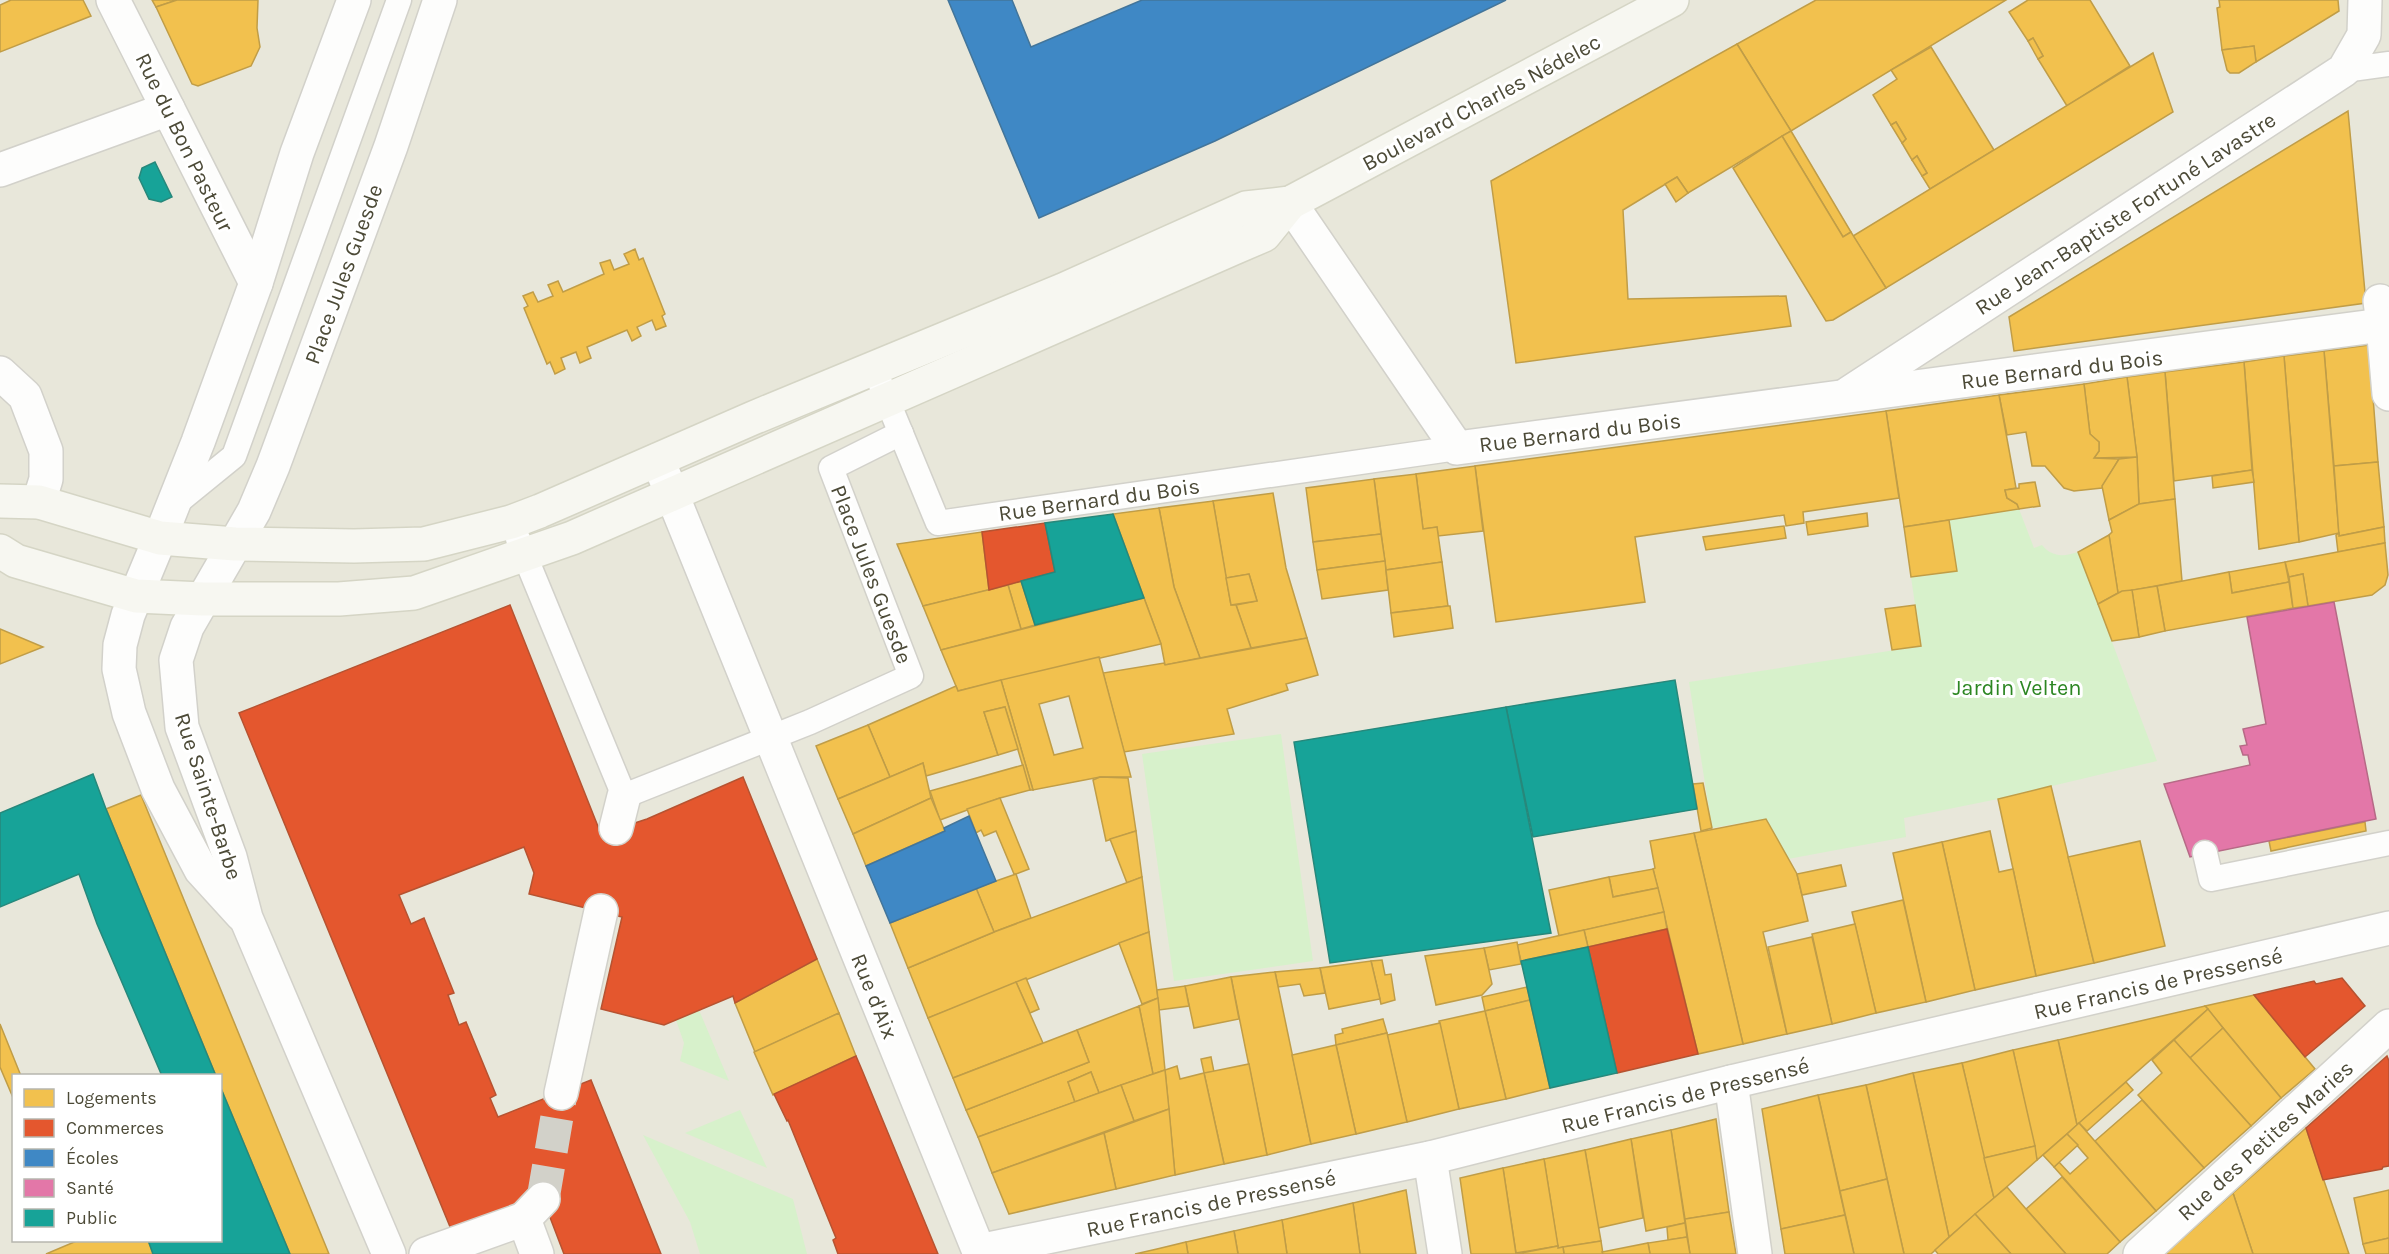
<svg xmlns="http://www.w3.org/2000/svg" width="2389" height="1254" viewBox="0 0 2389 1254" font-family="Karla,sans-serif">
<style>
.residential{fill:#e8e7da;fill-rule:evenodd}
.green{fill:#d7f1cb}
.homes{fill:#f2c14e;stroke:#c09d47;stroke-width:1.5;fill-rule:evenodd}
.shops{fill:#e4572e;stroke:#b65331;stroke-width:1.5}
.schools{fill:#3f88c5;stroke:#43759a;stroke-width:1.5}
.health{fill:#e377a8;stroke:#b66a86;stroke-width:1.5}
.public{fill:#17a398;stroke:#27887b;stroke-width:1.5}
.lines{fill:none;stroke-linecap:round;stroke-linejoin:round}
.pedestrian-tunnel{stroke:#d2d1c9;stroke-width:33;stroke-dasharray:33 16;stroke-linecap:butt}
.service-casing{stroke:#d2d1ca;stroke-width:27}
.pedestrian-casing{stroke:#d2d1ca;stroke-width:36}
.minor-casing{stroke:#d2d1ca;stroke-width:36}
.tertiary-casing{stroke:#d2d1ca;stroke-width:36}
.secondary-casing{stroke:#d5d5c5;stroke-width:36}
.service{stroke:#fdfdfc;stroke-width:24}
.pedestrian{stroke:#fdfdfc;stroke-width:33}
.minor{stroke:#fdfdfc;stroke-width:33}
.tertiary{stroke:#fdfdfc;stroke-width:33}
.secondary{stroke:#f7f7f1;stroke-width:33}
.labels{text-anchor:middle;stroke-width:6;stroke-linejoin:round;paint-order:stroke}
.street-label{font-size:22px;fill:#4c4a37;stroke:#fff}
.park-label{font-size:22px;fill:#2c8622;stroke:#fff}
</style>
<rect width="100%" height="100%" fill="#f4f3ed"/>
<path class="residential" d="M0,0H2389V1254H0ZM14,1076H220V1240H14Z"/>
<g class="green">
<path d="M2019,509L2034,548L2042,545C2052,557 2063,557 2078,552L2157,761L1998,799L1904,818L1906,837L1788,859L1765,819L1712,828L1689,682L1921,646L1911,577L1956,570L1949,520Z"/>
<polygon points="1281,734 1313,961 1174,981 1142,754"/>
<polygon points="699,1010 729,1081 680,1061 684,1043 676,1020"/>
<polygon points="740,1110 767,1168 685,1133"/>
<polygon points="643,1135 793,1199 807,1254 700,1254 690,1222"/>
</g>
<g class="homes">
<polygon points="11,0 83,0 91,16 0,52 0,5"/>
<polygon points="152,0 177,0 156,7"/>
<polygon points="177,0 258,0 257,28 260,47 251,66 198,86 192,84 156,7"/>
<polygon points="1816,0 2006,0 1791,131 1737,44"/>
<polygon points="2028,0 2090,0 2130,66 2067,106 2038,59 2043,56 2033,38 2028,41 2009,12"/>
<polygon points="2219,0 2338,0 2339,11 2256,62 2254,46 2222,50 2217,8 2220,7"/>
<polygon points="2033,38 2043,56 2038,59 2028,41"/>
<polygon points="1737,44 1791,131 1688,193 1677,177 1623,210 1628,299 1786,296 1791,326 1516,363 1491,181"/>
<polygon points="2254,46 2256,62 2239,73 2230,73 2227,70 2222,50"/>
<polygon points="1931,47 1994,150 1930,189 1922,176 1927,173 1917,156 1912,160 1902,143 1906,139 1896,122 1891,125 1873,95 1897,79 1891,70"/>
<polygon points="2153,53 2173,112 1886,288 1853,236"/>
<polygon points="2348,111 2366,303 2014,351 2009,317"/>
<polygon points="1896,122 1906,139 1902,143 1891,125"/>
<polygon points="1791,131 1851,232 1843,237 1782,136"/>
<polygon points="1782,136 1843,237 1851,232 1886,288 1833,320 1826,321 1733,168"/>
<polygon points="1917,156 1927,173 1922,176 1912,160"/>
<polygon points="1677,177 1688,193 1676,202 1665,184"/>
<polygon points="635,249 639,260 643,258 665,314 662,316 666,326 656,330 652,320 637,327 641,336 632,341 627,330 587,347 591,358 580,363 576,352 561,358 565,369 555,374 550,362 547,364 524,308 528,306 523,296 533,292 538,302 553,296 548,285 558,281 563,292 604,274 600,263 610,260 614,270 629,264 624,254"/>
<polygon points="2369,345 2378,462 2334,466 2324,351"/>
<polygon points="2324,351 2339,533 2299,542 2284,356"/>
<polygon points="2284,356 2299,542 2259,549 2244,362"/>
<polygon points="2244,362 2252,470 2174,481 2165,372"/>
<polygon points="2165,372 2175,499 2139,504 2137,457 2127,377"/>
<polygon points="2127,377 2137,457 2094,458 2099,451 2099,442 2090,434 2084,384"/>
<polygon points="2084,384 2090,434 2099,442 2099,451 2094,458 2119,459 2102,488 2074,491 2064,488 2045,466 2032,466 2026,432 2007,435 1999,395"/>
<polygon points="1999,395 2016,488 2005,490 2007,498 2017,504 2019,509 1904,527 1886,411"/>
<polygon points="1886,411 1899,498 1803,512 1804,523 1786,526 1784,515 1635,537 1645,602 1496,622 1475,466"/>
<polygon points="2137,457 2139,504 2109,520 2102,486 2119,459"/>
<polygon points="2378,462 2384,527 2339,536 2334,466"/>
<polygon points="1475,466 1483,531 1438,536 1437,527 1423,529 1416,474"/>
<polygon points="2252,470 2254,482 2213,488 2212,476"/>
<polygon points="1416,474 1423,529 1437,527 1442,562 1386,570 1374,479"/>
<polygon points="1374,479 1381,534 1313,542 1306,488"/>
<polygon points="2035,482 2040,506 2019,509 2017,504 2007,498 2005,490 2019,488 2019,484"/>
<polygon points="1273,493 1286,568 1307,638 1251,648 1236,605 1257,601 1249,574 1226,578 1213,501"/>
<polygon points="2175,499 2182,581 2118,593 2109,535 2112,532 2109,520 2139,504"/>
<polygon points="1213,501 1231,605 1236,605 1251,648 1200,658 1174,587 1159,508"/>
<polygon points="1159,508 1174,587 1200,658 1165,665 1161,644 1113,514"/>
<polygon points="1867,513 1868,526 1808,535 1806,522"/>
<polygon points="1949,520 1957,571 1911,577 1904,527"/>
<polygon points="1784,526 1786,538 1706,550 1703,537"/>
<polygon points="2384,527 2385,543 2338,552 2336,535 2339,533 2339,536"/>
<polygon points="982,532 989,590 923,606 897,544"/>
<polygon points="1381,534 1385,561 1317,570 1313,542"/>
<polygon points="2109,535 2118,593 2098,604 2078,552"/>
<polygon points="2385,543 2388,575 2385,585 2372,595 2308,606 2303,574 2289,577 2285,562"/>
<polygon points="1385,561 1388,590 1322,599 1317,570"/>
<polygon points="1442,562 1448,606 1391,613 1386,570"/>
<polygon points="2285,562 2289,582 2232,593 2229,572"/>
<polygon points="2229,572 2232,593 2289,582 2293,608 2165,631 2157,586"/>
<polygon points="1249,574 1257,601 1231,605 1226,578"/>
<polygon points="2303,574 2308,606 2293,608 2289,577"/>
<polygon points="1021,581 1035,625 1021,629 1008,585"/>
<polygon points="1008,585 1021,629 941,650 923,606"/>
<polygon points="2157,586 2165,631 2139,637 2132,590"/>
<polygon points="2132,590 2139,637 2112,641 2098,604 2122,591"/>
<polygon points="1144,598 1161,644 958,691 941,650"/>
<polygon points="1915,605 1921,646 1892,650 1885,609"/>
<polygon points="1448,606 1450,606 1453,628 1394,637 1391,613"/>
<polygon points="0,629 43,647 0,664"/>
<polygon points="1307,638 1318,675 1286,684 1288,690 1227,709 1234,734 1124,752 1103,673 1164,663 1165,665"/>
<path d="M1099,657L1131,777H1100L1033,790L1001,680ZM1069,696L1083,748L1054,755L1039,704Z"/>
<polygon points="1001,680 1033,790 1030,790 1005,707 984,712 998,755 926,776 923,763 890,777 868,725 956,686 958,691"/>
<polygon points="1005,707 1018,749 998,755 984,712"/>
<polygon points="868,725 890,777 838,799 816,746"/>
<polygon points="923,763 931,798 853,834 838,799"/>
<polygon points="1023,765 1030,790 1000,798 940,820 930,791"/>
<polygon points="1100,777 1128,778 1136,831 1106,841 1093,780"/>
<polygon points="1703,783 1712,828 1701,831 1693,784"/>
<polygon points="2051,786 2094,963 2036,976 1998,799"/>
<polygon points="141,795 329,1254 290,1254 220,1086 220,1076 216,1076 106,809"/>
<polygon points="931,798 945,831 866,866 853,834"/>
<polygon points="1000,798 1029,869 1016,874 1014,874 996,831 984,836 981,830 976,833 967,809"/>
<polygon points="1766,819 1797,874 1808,921 1763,932 1787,1034 1743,1044 1694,833"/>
<polygon points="2365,822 2366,831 2271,851 2269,841"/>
<polygon points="1136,831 1142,877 1127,883 1110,839"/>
<polygon points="1990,831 1999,872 2013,869 2036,976 1975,990 1942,842"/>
<polygon points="1694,833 1743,1044 1698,1054 1653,869 1655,868 1650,841"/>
<polygon points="2140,841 2165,946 2094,963 2068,857"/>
<polygon points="1942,842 1975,990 1926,1002 1893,853"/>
<polygon points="1841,865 1846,886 1802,895 1797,874"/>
<polygon points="1653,869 1658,888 1613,897 1609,877"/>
<polygon points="1016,874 1031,918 994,932 976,888"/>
<polygon points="1142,877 1149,932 928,1018 908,968 994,932"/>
<polygon points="1609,877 1613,897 1658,888 1664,912 1559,936 1549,890"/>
<polygon points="976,888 994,932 908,968 890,923"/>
<polygon points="1903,900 1926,1002 1876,1013 1852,912"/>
<polygon points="1664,912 1667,929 1588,947 1584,930"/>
<polygon points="1855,924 1876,1013 1832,1024 1812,934"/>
<polygon points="1584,930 1588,947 1521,961 1517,945"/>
<polygon points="1149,932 1158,998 1142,1004 1119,943"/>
<polygon points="1812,937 1832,1024 1787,1034 1768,947"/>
<polygon points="1517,942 1521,964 1489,970 1484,948"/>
<polygon points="1484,948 1492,984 1482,995 1436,1005 1425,956"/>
<polygon points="817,959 839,1013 755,1052 735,1003"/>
<polygon points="1382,960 1385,975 1391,974 1395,1000 1381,1004 1371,961"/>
<polygon points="1371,961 1380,999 1329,1009 1320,968"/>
<polygon points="1320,968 1325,993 1304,996 1300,984 1278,987 1275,972"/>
<polygon points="1275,972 1311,1144 1267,1155 1231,977"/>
<polygon points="1231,977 1239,1019 1194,1028 1185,986"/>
<polygon points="1026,978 1039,1009 1030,1013 1016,982"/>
<polygon points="1016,982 1043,1043 953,1078 928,1018"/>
<polygon points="1185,986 1189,1006 1159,1010 1157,990"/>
<polygon points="1527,987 1530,1000 1485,1011 1482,997"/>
<polygon points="2254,995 2315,1069 2281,1098 2205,1006"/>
<polygon points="1158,998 1165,1070 1153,1074 1139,1006"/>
<polygon points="1530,1000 1550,1088 1506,1099 1485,1011"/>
<polygon points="1139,1006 1153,1074 1099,1093 1091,1072 1068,1082 1075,1102 978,1137 966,1110 1089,1062 1077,1030"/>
<polygon points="2205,1006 2208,1009 2077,1125 2058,1040"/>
<polygon points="2208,1009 2223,1028 2190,1058 2174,1040"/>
<polygon points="1485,1011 1506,1099 1459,1109 1439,1021"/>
<polygon points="839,1013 856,1056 773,1095 754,1052"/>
<polygon points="1383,1019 1387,1033 1336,1045 1335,1035 1343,1033 1342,1029"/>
<polygon points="1440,1023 1459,1109 1407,1122 1387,1035"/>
<polygon points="0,1024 21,1076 14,1076 14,1100 0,1067"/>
<polygon points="2223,1028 2281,1098 2251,1126 2190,1058"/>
<polygon points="1077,1030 1089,1062 966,1110 953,1078"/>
<polygon points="1387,1033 1407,1122 1356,1134 1336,1045"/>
<polygon points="2058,1040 2077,1125 2037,1160 2013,1050"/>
<polygon points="2174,1040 2251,1126 2204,1168 2138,1095 2162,1073 2152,1060"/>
<polygon points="1336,1045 1356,1134 1311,1144 1292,1055"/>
<polygon points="2013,1050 2035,1146 1984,1158 1962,1063"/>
<polygon points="1211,1057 1214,1072 1204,1073 1201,1059"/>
<polygon points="1962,1063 1994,1198 1949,1237 1913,1073"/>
<polygon points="1249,1064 1267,1155 1224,1164 1204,1073"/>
<polygon points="1177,1066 1180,1079 1204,1073 1224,1164 1175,1175 1165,1070"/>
<polygon points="1165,1070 1169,1109 1134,1121 1121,1085"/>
<polygon points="1091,1072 1099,1093 1075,1102 1068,1082"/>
<polygon points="1913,1073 1949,1237 1931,1254 1904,1254 1866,1085"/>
<polygon points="2126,1082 2133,1090 2087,1131 2079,1123"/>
<polygon points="1121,1085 1134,1121 992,1173 978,1137"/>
<polygon points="1866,1085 1887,1179 1840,1191 1818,1095"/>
<polygon points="1818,1095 1845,1215 1781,1229 1762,1109"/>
<polygon points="2142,1100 2204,1168 2156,1211 2095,1141"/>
<polygon points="1169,1109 1175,1175 1116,1189 1104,1133"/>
<polygon points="1716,1119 1729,1212 1685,1219 1671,1130"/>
<polygon points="2079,1123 2156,1211 2120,1242 2054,1167 2059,1162 2070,1174 2088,1158 2067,1134"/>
<polygon points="2306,1128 2349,1254 2253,1254 2233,1193"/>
<polygon points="1671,1130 1685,1223 1646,1231 1631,1139"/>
<polygon points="1104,1133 1116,1189 1009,1214 992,1173"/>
<polygon points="2067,1134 2078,1145 2054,1167 2043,1155"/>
<polygon points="1631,1139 1643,1218 1598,1228 1585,1150"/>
<polygon points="2035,1146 2037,1160 1994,1198 1984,1158"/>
<polygon points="1585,1150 1601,1241 1558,1248 1544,1159"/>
<polygon points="1544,1159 1558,1246 1516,1253 1503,1168"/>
<polygon points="1503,1168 1516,1254 1471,1254 1460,1178"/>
<polygon points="2062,1177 2120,1242 2107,1254 2066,1254 2026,1209"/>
<polygon points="1887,1179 1904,1254 1854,1254 1840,1191"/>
<polygon points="2007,1187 2026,1209 2066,1254 2011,1254 1975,1214"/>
<polygon points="1406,1190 1416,1254 1360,1254 1353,1203"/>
<polygon points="2389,1190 2389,1238 2363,1244 2354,1198"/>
<polygon points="2233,1193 2253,1254 2165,1254 2201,1222"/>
<polygon points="1353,1203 1360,1254 1287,1254 1282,1220"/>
<polygon points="1729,1212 1736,1254 1690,1254 1685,1219"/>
<polygon points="1975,1214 2011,1254 1938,1254 1935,1250"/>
<polygon points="1845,1215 1854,1254 1785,1254 1781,1229"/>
<polygon points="1282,1220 1287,1254 1238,1254 1234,1231"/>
<polygon points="1685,1223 1687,1237 1668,1240 1667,1227"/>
<polygon points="1234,1231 1238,1254 1188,1254 1186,1242"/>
<polygon points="1687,1237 1690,1254 1650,1254 1648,1243"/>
<polygon points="2389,1238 2389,1254 2366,1254 2363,1244"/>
<polygon points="79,1240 148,1240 153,1254 46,1254"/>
<polygon points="1601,1241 1603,1254 1564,1254 1563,1247"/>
<polygon points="1186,1242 1188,1254 1135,1254 1157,1249"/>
<polygon points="1648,1243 1650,1254 1603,1254 1602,1252"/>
<polygon points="1558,1246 1558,1248 1563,1247 1564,1254 1516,1254"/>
</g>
<g class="shops">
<polygon points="1045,523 1055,572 989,590 982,532"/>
<polygon points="510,605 601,834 647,819 743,777 817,959 735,1003 733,996 664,1025 601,1009 622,917 529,894 534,873 524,847 399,895 411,924 424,918 454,993 448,995 459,1025 466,1022 496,1095 490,1098 498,1117 591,1080 661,1254 564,1254 543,1199 453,1234 239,713"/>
<polygon points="1667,929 1698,1054 1617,1073 1588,947"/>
<polygon points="2342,978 2365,1006 2305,1057 2254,995 2314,981 2316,984"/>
<polygon points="856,1056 862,1070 938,1254 838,1254 833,1240 836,1238 788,1120 787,1121 774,1094"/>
<polygon points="2387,1056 2389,1061 2389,1166 2383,1167 2382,1169 2323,1180 2306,1128"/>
</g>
<g class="schools">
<polygon points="948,0 1012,0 1031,47 1142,0 1506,0 1215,141 1039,218"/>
<polygon points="969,816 996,881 890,923 866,866 945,831 944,828"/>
</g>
<polygon class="health" points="2334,602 2376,819 2190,857 2164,784 2250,765 2248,755 2243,755 2240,746 2247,745 2243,729 2266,724 2247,617"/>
<g class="public">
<polygon points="155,162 172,197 161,202 149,199 139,178 142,168"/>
<polygon points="1113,514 1144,598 1035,625 1021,581 1055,572 1045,523"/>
<polygon points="1675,680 1697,809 1533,837 1506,707"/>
<polygon points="1506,707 1551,933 1330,963 1294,742"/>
<polygon points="93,774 106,809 216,1076 162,1076 97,924 79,874 0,907 0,813"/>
<polygon points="1588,947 1617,1073 1550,1088 1521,961"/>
<polygon points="220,1086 290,1254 153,1254 148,1240 220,1240"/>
</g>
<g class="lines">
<polyline class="pedestrian-tunnel" points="543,1199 561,1093"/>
<g class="service-casing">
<g id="service">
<polyline points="2344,70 2389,64"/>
<polyline points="881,385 938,523 1457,448"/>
<polyline points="175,504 234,456 399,0"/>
<polyline points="518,539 624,796 810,722 911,676 831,468 901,433"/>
<polyline points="2205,853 2211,879 2389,843"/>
</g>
</g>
<g class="pedestrian-casing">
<g id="pedestrian">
<polyline points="0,170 168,109"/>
<polyline points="2380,301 2383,325"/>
<polyline points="616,828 624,796"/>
<polyline points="561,1093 601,911"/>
<polyline points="524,1219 543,1199"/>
<polyline points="426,1254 524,1219 537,1254"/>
</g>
</g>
<g class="minor-casing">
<g id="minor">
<polyline points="113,0 256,283"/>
<polyline points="1290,203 1457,448 2389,324"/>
<polyline points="2383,325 2389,394"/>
<polyline points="0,373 25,396 46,451 46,479 39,502"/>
<polyline points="1849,393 2344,70 2364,35 2365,0"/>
<polyline points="658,460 980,1254"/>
<polyline points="160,538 128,615 120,645 119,669 129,713 158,789 201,870 242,915"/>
<polyline points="235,544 187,627 176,660 182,727 230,857 246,918 389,1254"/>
<polyline points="1731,1082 1755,1254"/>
<polyline points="1430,1158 1445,1254"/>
<polyline points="979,1251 1430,1158 1731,1082 2389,928"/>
<polyline points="2140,1254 2389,1026"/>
</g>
</g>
<g class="tertiary-casing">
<g id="tertiary">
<polyline points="160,538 198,442 256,283 297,153 354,0"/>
<polyline points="235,544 254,511 273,466 391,146 440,0"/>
</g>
</g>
<g class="secondary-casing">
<g id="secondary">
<polyline points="0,501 39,502 160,538 235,544 354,546 424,544 511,522 540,511 753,418 1063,290 1246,208 1290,203 1672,0"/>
<polyline points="0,551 16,561 136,596 203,599 339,599 414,593 572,538 1234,248 1264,235 1290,203"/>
</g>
</g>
<use href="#service" class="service"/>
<use href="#pedestrian" class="pedestrian"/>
<use href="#minor" class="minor"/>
<use href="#tertiary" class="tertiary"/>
<use href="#secondary" class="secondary"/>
</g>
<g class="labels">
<g class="street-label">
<text transform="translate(1481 102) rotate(-28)" y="8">Boulevard Charles Nédelec</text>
<text transform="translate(185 142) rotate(64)" y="8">Rue du Bon Pasteur</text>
<text transform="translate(2125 213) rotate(-33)" y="8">Rue Jean-Baptiste Fortuné Lavastre</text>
<text transform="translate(343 274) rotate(-70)" y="8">Place Jules Guesde</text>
<text transform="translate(2062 369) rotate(-7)" y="8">Rue Bernard du Bois</text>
<text transform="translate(1580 432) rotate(-7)" y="8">Rue Bernard du Bois</text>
<text transform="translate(1099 499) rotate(-8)" y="8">Rue Bernard du Bois</text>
<text transform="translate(872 574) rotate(69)" y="8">Place Jules Guesde</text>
<text transform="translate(209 796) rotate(72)" y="8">Rue Sainte-Barbe</text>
<text transform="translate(2158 983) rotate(-13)" y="8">Rue Francis de Pressensé</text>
<text transform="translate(875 996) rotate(68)" y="8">Rue d'Aix</text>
<text transform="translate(1685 1095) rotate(-14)" y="8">Rue Francis de Pressensé</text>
<text transform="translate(2265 1140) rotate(-42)" y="8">Rue des Petites Maries</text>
<text transform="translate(1211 1203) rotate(-12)" y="8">Rue Francis de Pressensé</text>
</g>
<g class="park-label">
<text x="2017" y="695">Jardin Velten</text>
</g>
</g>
<rect x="12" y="1074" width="210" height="168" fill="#ffffff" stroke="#b7b7af" stroke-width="1.5"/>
<rect x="24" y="1089" width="30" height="18" fill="#f2c14e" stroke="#b7b7af" stroke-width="1.5"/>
<text x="66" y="1104" font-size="18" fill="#4c4a37">Logements</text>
<rect x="24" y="1119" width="30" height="18" fill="#e4572e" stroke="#b7b7af" stroke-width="1.5"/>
<text x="66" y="1134" font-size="18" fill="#4c4a37">Commerces</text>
<rect x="24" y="1149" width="30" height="18" fill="#3f88c5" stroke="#b7b7af" stroke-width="1.5"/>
<text x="66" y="1164" font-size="18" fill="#4c4a37">Écoles</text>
<rect x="24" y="1179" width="30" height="18" fill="#e377a8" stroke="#b7b7af" stroke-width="1.5"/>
<text x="66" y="1194" font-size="18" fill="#4c4a37">Santé</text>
<rect x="24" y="1209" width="30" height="18" fill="#17a398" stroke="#b7b7af" stroke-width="1.5"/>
<text x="66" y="1224" font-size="18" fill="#4c4a37">Public</text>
</svg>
